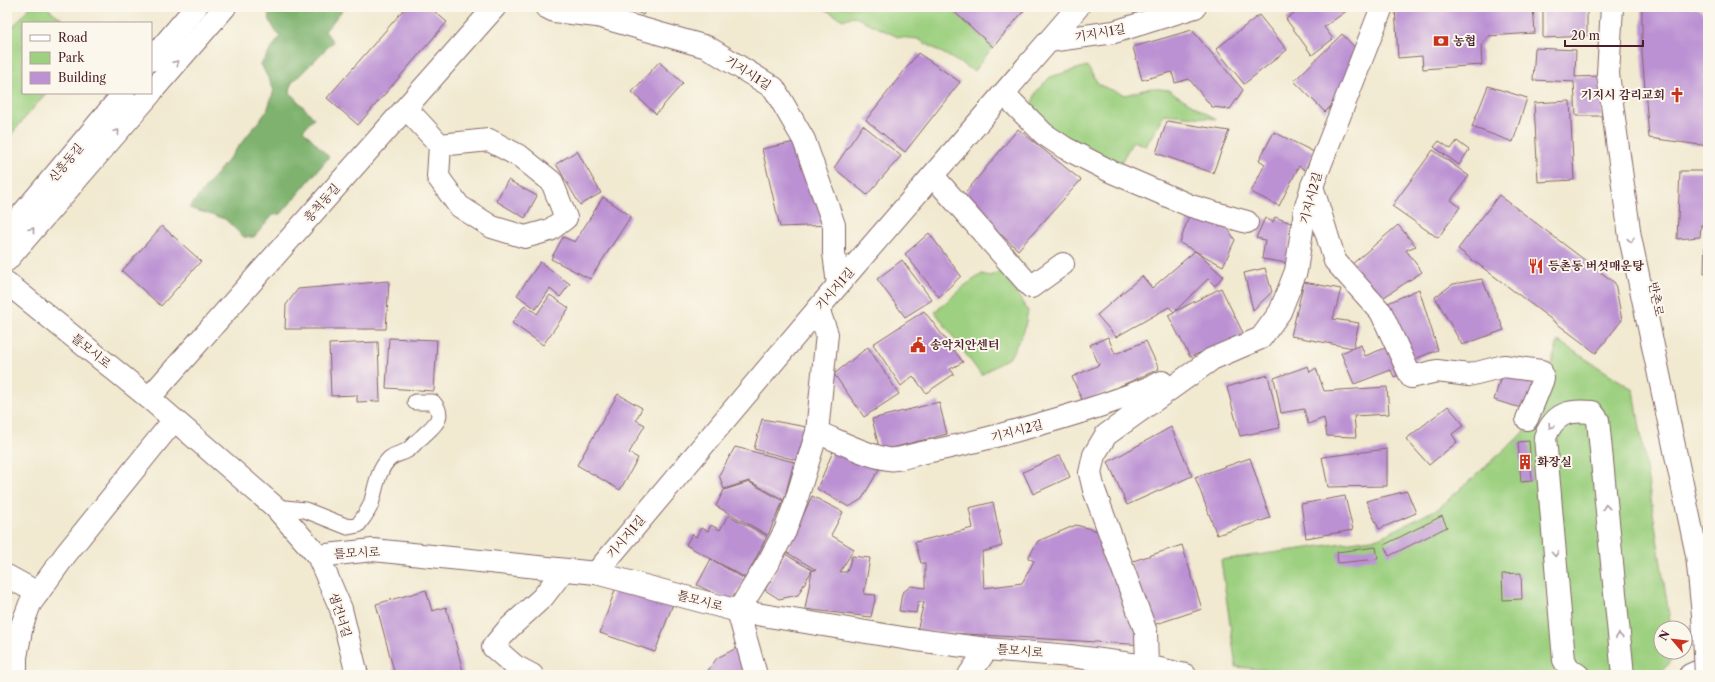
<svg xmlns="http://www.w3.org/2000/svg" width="1715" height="682" viewBox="0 0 1715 682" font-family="'Libre Caslon Text','Noto Serif KR',serif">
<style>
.green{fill:#9dd080;stroke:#747856}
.forest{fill:#7eb26e;stroke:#64684c}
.building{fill:#bb91d3}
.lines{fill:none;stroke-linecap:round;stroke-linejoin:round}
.lane-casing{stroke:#846665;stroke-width:17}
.street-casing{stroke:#846665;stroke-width:24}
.lane{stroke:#fff;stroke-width:15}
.street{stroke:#fff;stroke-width:22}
.street-bridge-casing{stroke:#846665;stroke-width:24;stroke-linecap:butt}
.street-bridge{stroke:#fff;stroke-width:22}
.oneway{stroke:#ae9aa0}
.labels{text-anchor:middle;stroke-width:4;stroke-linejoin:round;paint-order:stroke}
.street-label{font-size:12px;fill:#4a1f2b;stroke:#fbf7ec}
.poi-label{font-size:12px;font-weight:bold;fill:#4a1f2b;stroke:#fbf7ec;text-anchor:start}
</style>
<rect width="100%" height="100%" fill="#fbf7ec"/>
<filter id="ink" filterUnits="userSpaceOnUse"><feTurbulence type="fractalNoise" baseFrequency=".025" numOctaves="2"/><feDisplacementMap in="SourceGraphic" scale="8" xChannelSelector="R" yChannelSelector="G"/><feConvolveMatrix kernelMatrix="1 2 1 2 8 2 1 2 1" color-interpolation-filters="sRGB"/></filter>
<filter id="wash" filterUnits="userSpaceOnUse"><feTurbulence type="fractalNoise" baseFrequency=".012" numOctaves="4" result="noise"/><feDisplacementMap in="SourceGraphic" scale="16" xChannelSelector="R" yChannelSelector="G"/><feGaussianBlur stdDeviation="0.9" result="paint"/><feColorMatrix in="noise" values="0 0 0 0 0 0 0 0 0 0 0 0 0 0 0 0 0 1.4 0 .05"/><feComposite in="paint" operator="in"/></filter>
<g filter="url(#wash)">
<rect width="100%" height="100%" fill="#f1e9d0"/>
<g class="green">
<polygon points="30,7 46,7 67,23 23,23 23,93 46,93 9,137 7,136 7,34"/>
<polygon points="821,7 905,7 914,10 918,7 949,7 993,47 974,71 918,39 898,37 853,16 843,20"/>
<polygon points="1087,66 1099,85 1125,95 1151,88 1168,90 1216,119 1164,114 1146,146 1133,141 1117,169 1066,143 1030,110 1036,92 1050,77"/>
<polygon points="1001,270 1028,311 1024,331 1010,357 981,375 935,312 964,286 982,274 990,276"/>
<polygon points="1558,341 1634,390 1671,628 1661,628 1661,652 1674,652 1669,664 1657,675 1323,675 1236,667 1221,560 1379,538 1439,508 1529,428 1543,393"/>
</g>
<path class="forest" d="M269,7H345L325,31L333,42L291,84L290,93L314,118L303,130L329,157L281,214L273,215L254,237H244L225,219L189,208L267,111L274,90L261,64L280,37C274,29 266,18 269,7Z"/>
<g id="blocks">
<g class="building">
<polygon points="406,7 429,7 447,22 358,125 327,98"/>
<polygon points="627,7 647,7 643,15"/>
<polygon points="949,7 1027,7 993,47"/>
<polygon points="1302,7 1352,7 1324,27 1333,39 1312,55 1286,19"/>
<polygon points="1395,7 1533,7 1535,33 1488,36 1481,46 1482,65 1423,69 1422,56 1398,58"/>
<polygon points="1543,7 1587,7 1587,36 1543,38"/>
<polygon points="1642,7 1696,7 1708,16 1708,146 1649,138 1642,52"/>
<polygon points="1259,15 1287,50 1244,84 1216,49"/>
<polygon points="1192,30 1243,90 1230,109 1212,107 1189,79 1175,83 1172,72 1142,80 1133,47"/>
<polygon points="1342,34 1363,56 1351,86 1325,112 1294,81"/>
<polygon points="1535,48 1576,50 1575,77 1600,76 1602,116 1576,116 1574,82 1533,80"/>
<polygon points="918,53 960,82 905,152 866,120"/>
<polygon points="659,62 683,83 656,114 632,92"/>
<polygon points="1488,86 1527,98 1513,142 1472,127"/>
<polygon points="1570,101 1574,180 1538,182 1534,103"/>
<polygon points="1167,121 1229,131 1213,173 1156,153"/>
<polygon points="863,125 901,156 867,195 834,168"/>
<polygon points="1018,129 1081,180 1018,250 961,198"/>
<polygon points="1274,132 1314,152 1305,170 1299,166 1279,206 1251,192 1265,164 1259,160"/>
<polygon points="804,140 834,225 780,227 762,149"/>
<polygon points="1439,141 1451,149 1457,141 1469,150 1459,165 1434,147"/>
<polygon points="1433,150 1469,176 1451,200 1460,207 1438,238 1392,206"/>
<polygon points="577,151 601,193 580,205 556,164"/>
<polygon points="1680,171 1708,171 1708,225 1701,225 1700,237 1677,239"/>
<polygon points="508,180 537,196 525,218 496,201"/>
<polygon points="1499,195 1615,283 1622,320 1596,353 1458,249"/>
<polygon points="603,197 631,216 590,279 551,259 563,237 575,242"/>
<polygon points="1190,212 1225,224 1235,240 1223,266 1180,243"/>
<polygon points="1275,217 1291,223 1287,263 1262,259 1265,240 1256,238 1265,218 1273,222"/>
<polygon points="1398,225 1416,246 1406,250 1422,272 1381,299 1351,265"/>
<polygon points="162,226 201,261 161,306 122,271"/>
<polygon points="1708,232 1708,273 1704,273 1705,233"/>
<polygon points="929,233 961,276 939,297 905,254"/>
<polygon points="1195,251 1223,276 1215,286 1208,279 1174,312 1221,288 1244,335 1190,357 1168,315 1174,312 1169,307 1116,337 1097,315 1142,276 1152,288"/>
<polygon points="902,260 932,300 905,317 877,279"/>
<polygon points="540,262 570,284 560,297 550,289 536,309 517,295"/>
<polygon points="1265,268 1272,292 1253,310 1244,273"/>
<polygon points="1482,279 1504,330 1462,345 1435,297 1453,284"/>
<polygon points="389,281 386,329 285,329 286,305 298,289"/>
<polygon points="1304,282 1341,289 1333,319 1359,323 1353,348 1361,345 1365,356 1393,345 1404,373 1394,377 1391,370 1354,384 1341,353 1353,348 1291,336"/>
<polygon points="1419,289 1438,350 1412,360 1388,303"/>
<polygon points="550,295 569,308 543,345 512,323 525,305 537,314"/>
<polygon points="924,311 963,362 950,369 954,374 926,393 913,376 901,386 873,344"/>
<polygon points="1108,337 1115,354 1146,341 1159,369 1083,402 1072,377 1099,365 1090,345"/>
<polygon points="389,338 437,340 434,391 386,388"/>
<polygon points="378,342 380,401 357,402 357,395 331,396 329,344"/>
<polygon points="868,347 899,394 864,417 834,374"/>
<polygon points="1308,366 1310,372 1316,368 1324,391 1387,387 1389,414 1354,416 1356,437 1327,436 1324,418 1308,424 1304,409 1281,413 1274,378"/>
<polygon points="1502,373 1536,383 1528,410 1494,400"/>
<polygon points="1268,375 1280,428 1240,436 1227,387"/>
<polygon points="618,394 642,408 636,420 645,425 629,453 638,458 620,490 577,465"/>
<polygon points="939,402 947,434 880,451 872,419"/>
<polygon points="1448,406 1464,425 1452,434 1457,442 1429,465 1406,439"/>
<polygon points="762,419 807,427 796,460 754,449"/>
<polygon points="1171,427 1192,476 1127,505 1108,462"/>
<polygon points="1529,441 1532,481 1521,482 1518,442"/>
<polygon points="735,447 794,462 784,500 749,481 724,489 719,475"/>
<polygon points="834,449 879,469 862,499 849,507 817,489"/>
<polygon points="1387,449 1387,486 1328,487 1322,457"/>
<polygon points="1060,455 1070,477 1033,494 1023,472"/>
<polygon points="1250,458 1270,518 1217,535 1195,477"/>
<polygon points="749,482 783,501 768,535 716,506 724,490"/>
<polygon points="1407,491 1416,513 1379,529 1366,501"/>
<polygon points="812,496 843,512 831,535 854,549 840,572 847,572 852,556 870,558 864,594 876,595 871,617 805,609 812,570 798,595 779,599 765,590 785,554 812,570 816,570 786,552"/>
<polygon points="1345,496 1353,530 1306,538 1301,504"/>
<polygon points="993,502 1002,546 982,552 984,588 1022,583 1034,561 1028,558 1038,541 1076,525 1098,531 1145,645 917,631 924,602 918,602 916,613 899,611 902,593 911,586 925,588 925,563 921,563 915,542 973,528 969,508"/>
<polygon points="728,515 767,536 746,578 686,545 692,534 696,537 701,528 708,531 711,525 720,530"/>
<polygon points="1442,516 1447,527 1389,556 1384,545"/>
<polygon points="1182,545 1202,609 1150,626 1130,562"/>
<polygon points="1376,547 1378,559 1338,563 1337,552"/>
<polygon points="711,559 745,579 732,602 697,585"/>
<polygon points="1521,573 1522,599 1503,600 1502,574"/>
<polygon points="617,584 674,601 655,652 600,633"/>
<polygon points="426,590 432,611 446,607 464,675 395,675 376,604"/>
<polygon points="739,647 749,675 705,675 717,658"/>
</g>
</g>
</g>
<g filter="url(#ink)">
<use href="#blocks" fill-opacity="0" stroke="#846665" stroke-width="1"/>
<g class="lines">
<g class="lane-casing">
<path id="lane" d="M275,507L305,510L348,527L358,525C363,518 368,512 371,504C376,488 377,471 389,459C395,454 400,454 406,451C412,448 416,441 422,437C433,426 447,418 433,402H415"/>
</g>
<g class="street-casing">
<g id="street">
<polyline points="546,7 554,11 597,16 707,47 774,88 804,140 834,225 834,253 838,285"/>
<polyline points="1612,7 1608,74 1630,237 1697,555 1703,615"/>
<polyline points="1049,41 1114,32 1195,7"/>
<polyline points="151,60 196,7"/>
<polyline points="151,92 225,7"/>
<polyline points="1004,94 1044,134 1065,148 1112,172 1191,206 1247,222"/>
<polyline points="406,108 440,145 438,177 459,206 492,227 525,237 550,230 566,218 552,182 521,157 489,140 440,145"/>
<polyline points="933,176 1031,287 1063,264"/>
<polyline points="1312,186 1335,261 1381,312 1411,377 1437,371 1469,375 1504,366 1541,371 1543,379 1527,419"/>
<polyline points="7,232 124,93"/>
<polyline points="7,260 151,93"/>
<polyline points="7,283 149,398 275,507 318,556 341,609 357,675"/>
<polyline points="149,398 495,7"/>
<path d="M817,432C839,441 864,455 888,459C899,461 910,455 921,453C954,447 986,439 1018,430C1067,417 1115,403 1162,382"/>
<polyline points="318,556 373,550 596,573 738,611 909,639 987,649 1070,656 1147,666 1185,675"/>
<polyline points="596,573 838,285 1078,7"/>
<polyline points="7,576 38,593"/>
<polyline points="1147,666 1146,632 1094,490 1090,473 1094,455 1106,435 1212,359 1261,338 1280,312 1296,271 1305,210 1312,186 1382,7"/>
<polyline points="16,675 16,657 22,625 30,604 66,554 174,420"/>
<polyline points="532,675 515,666 493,647 508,629 543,597 563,571"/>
<polyline points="756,675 738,611 769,561 785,531 796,501 817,432 827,334 818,309"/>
<polyline points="969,675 987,649"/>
<path d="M1578,675L1569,669L1564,660L1545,437C1555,413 1568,410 1592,412L1598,420L1623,675"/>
<polyline points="1690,675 1708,667"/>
</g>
</g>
<use href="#lane" class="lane"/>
<use href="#street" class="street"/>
<g class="street-bridge-casing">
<polyline id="street-bridge" points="1703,615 1706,675"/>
</g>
<use href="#street-bridge" class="street-bridge"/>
</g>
<defs><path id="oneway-chevron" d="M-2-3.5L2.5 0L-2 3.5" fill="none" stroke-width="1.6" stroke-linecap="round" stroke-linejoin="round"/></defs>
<g class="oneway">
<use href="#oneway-chevron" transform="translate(176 63) rotate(-49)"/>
<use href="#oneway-chevron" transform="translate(117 132) rotate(-49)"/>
<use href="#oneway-chevron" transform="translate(32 230) rotate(-52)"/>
<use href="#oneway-chevron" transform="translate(1631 240) rotate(79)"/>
<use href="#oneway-chevron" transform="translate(1551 426) rotate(122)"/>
<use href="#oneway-chevron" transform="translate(1606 507) rotate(-96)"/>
<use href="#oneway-chevron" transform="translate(1555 554) rotate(85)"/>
<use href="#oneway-chevron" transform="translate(1619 636) rotate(-96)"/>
</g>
</g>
<defs>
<g id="bank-bare" transform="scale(1.2)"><path d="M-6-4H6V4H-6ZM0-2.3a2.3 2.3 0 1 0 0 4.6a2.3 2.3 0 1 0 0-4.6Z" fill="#c8321e" stroke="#fbf7ec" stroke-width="2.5" paint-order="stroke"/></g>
<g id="church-bare" transform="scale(1.2)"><path d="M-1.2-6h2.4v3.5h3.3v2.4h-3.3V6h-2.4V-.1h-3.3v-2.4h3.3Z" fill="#c8321e" stroke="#fbf7ec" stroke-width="2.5" paint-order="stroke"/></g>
<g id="restaurant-bare" transform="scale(1.2)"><path d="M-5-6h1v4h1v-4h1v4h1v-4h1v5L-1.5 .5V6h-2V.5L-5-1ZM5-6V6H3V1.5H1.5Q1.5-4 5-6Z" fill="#c8321e" stroke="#fbf7ec" stroke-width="2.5" paint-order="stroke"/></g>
<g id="civic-bare" transform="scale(1.2)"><path d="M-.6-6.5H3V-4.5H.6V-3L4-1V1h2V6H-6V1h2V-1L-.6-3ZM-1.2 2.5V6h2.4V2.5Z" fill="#c8321e" stroke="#fbf7ec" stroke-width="2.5" paint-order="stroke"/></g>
<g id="building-bare" transform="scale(1.2)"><path d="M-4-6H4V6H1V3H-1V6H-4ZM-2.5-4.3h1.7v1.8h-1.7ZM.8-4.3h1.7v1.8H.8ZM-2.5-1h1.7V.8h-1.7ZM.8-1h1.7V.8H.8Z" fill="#c8321e" stroke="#fbf7ec" stroke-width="2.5" paint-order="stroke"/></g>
</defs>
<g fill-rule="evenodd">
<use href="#bank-bare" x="1441" y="41"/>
<use href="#church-bare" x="1677" y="95"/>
<use href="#restaurant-bare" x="1536" y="266"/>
<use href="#civic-bare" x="918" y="345"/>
<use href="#building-bare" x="1525" y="462"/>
</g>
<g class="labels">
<g class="street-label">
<text transform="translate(1100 33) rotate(-10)" y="4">기지시1길</text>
<text transform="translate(748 73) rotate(33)" y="4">기지시1길</text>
<text transform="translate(66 163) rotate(-50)" y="4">신흥동길</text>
<text transform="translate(1311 198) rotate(-75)" y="4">기지시2길</text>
<text transform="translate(322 203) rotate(-48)" y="4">흥척동길</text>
<text transform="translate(835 289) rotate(-49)" y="4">기시지1길</text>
<text transform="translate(1656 299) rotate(79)" y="4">반촌로</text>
<text transform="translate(91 351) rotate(39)" y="4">틀모시로</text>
<text transform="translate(1017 431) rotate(-15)" y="4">기지시2길</text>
<text transform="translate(626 537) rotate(-50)" y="4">기시지1길</text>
<text transform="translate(357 553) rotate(-3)" y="4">틀모시로</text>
<text transform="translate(700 601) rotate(15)" y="4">틀모시로</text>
<text transform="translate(340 615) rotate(72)" y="4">샘건너길</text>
<text transform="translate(1020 651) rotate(5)" y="4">틀모시로</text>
</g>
<g class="poi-label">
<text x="1453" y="45">농협</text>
<text x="1665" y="99" text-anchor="end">기지시 감리교회</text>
<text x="1548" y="270">등촌동 버섯매운탕</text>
<text x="930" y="349">송악치안센터</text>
<text x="1537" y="466">화장실</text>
</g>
</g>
<rect width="1715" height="682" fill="none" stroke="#fbf7ec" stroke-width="24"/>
<rect x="22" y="22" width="130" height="72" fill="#fbf7ec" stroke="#b4a19f"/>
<rect x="30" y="35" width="20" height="6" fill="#ffffff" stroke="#b4a19f"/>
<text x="58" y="42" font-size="12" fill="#4a1f2b">Road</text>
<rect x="30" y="52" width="20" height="12" fill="#9dd080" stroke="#b4a19f"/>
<text x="58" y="62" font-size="12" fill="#4a1f2b">Park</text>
<rect x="30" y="72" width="20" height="12" fill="#bb91d3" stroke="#b4a19f"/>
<text x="58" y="82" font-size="12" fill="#4a1f2b">Building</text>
<g transform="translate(1673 640) rotate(298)"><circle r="19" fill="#fbf7ec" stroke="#b4a19f"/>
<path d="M0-3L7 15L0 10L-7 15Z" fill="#c8321e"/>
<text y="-6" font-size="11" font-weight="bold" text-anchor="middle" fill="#4a1f2b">N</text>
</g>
<path d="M1565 40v6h78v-6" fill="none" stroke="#4a1f2b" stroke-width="2"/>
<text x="1571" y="40" font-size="12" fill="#4a1f2b" stroke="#fbf7ec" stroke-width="3" paint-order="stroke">20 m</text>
</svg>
